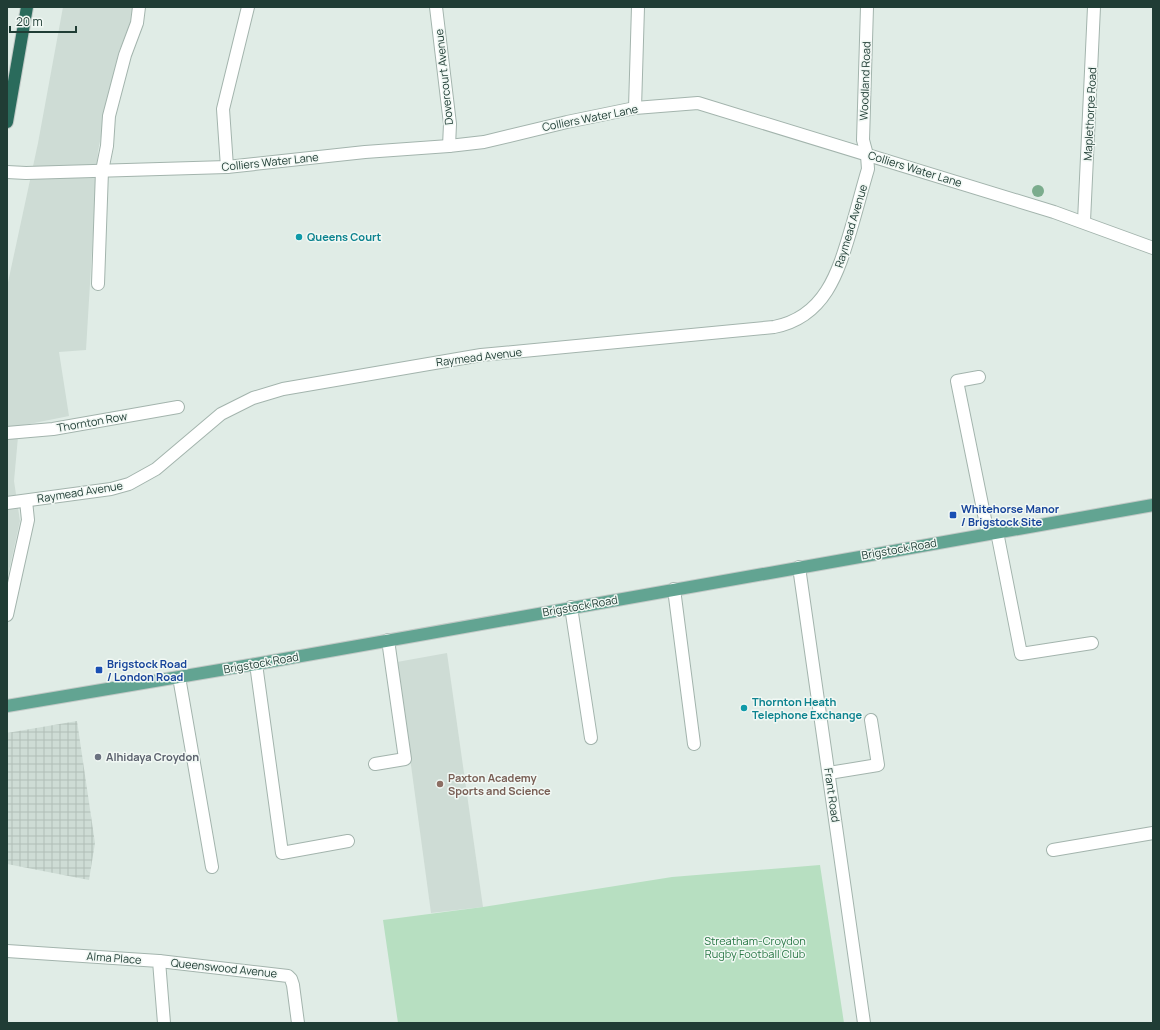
<svg xmlns="http://www.w3.org/2000/svg" width="1160" height="1030" viewBox="0 0 1160 1030" font-family="Manrope,sans-serif">
<style>
.built{fill:#cedcd5}
.industrial{fill:url(#industrial-grid)}
.green{fill:#b7dfc1}
.lines{fill:none;stroke-linecap:round;stroke-linejoin:round}
.minor-casing{stroke:#a3b4ad;stroke-width:14}
.major-casing{stroke:#c1c9c6;stroke-width:14}
.highway-casing{stroke:#c1c9c6;stroke-width:14}
.minor{stroke:#fff;stroke-width:12}
.major{stroke:#62a492;stroke-width:12}
.highway{stroke:#2a6b5c;stroke-width:12}
.tree{fill:#7bac8d}
.culture-dot{fill:#0f9aa8;stroke:#f1f8f4;stroke-width:1.5}
.transit-dot{fill:#1a4fb4;stroke:#f1f8f4;stroke-width:1.5}
.worship-dot{fill:#6b7280;stroke:#f1f8f4;stroke-width:1.5}
.education-dot{fill:#8d6e63;stroke:#f1f8f4;stroke-width:1.5}
.labels{text-anchor:middle;stroke-width:3;stroke-linejoin:round;paint-order:stroke}
.street-label{font-size:11px;fill:#203d35;stroke:#f1f8f4}
.culture-label{font-size:11px;font-weight:bold;fill:#0d838f;stroke:#f1f8f4;text-anchor:start}
.transit-label{font-size:11px;font-weight:bold;fill:#164399;stroke:#f1f8f4;text-anchor:start}
.worship-label{font-size:11px;font-weight:bold;fill:#5b616d;stroke:#f1f8f4;text-anchor:start}
.education-label{font-size:11px;font-weight:bold;fill:#785e54;stroke:#f1f8f4;text-anchor:start}
.park-label{font-size:11px;fill:#287744;stroke:#f1f8f4}
</style>
<defs>
<pattern id="industrial-grid" width="8" height="8" patternUnits="userSpaceOnUse"><rect width="8" height="8" fill="#cedcd5"/><path d="M0 4h8M4 0v8" fill="none" stroke="#b1beb7"/></pattern>
</defs>
<rect width="100%" height="100%" fill="#e0ece6"/>
<g class="built">
<polygon points="63,7 135,7 132,22 119,51 98,151 86,350 59,352 69,416 19,426 14,481 20,521 7,580 7,287 38,143"/>
<polygon points="447,653 483,907 431,913 397,662"/>
</g>
<polygon class="industrial" points="77,721 95,843 89,880 7,864 7,733"/>
<polygon class="green" points="820,865 844,1023 398,1023 383,920 483,907 672,877"/>
<g class="lines">
<g class="minor-casing">
<g id="minor">
<polyline points="436,7 450,124 449,146"/>
<polyline points="635,108 638,7"/>
<polyline points="227,167 223,109 248,7"/>
<polyline points="7,172 26,173 227,167 365,152 449,146 484,142 567,122 635,108 698,103 1054,212 1153,248"/>
<polyline points="1084,221 1094,7"/>
<polyline points="98,284 102,171 107,146 109,116 125,55 137,23 139,7"/>
<polyline points="979,377 957,381 988,534"/>
<polyline points="7,433 53,429 178,407"/>
<path d="M7,503L111,489L129,484L156,469L221,414L253,398L283,389L481,355L774,327C825,317 838,273 851,229C857,209 862,189 868,169L867,155L863,140L867,7"/>
<polyline points="997,532 1021,654 1092,643"/>
<polyline points="799,567 864,1023"/>
<polyline points="674,589 694,744"/>
<polyline points="571,607 591,738"/>
<polyline points="7,615 28,520 26,501"/>
<polyline points="256,664 282,853 348,841"/>
<polyline points="179,677 212,867"/>
<polyline points="375,764 405,759 388,640"/>
<polyline points="829,773 878,765 871,720"/>
<polyline points="1053,850 1153,833"/>
<polyline points="7,951 159,961 164,1023"/>
<polyline points="159,961 288,976 291,979 293,985 298,1023"/>
</g>
</g>
<g class="major-casing">
<polyline id="major" points="7,706 256,664 1153,505"/>
</g>
<g class="highway-casing">
<polyline id="highway" points="7,122 27,7"/>
</g>
<use href="#minor" class="minor"/>
<use href="#major" class="major"/>
<use href="#highway" class="highway"/>
</g>
<circle class="tree" cx="1038" cy="191" r="6"/>
<g class="culture-dot">
<circle cx="299" cy="237" r="4"/>
<circle cx="744" cy="708" r="4"/>
</g>
<g class="transit-dot">
<rect x="949" y="511" width="8" height="8" rx="2"/>
<rect x="95" y="666" width="8" height="8" rx="2"/>
</g>
<circle class="worship-dot" cx="98" cy="757" r="4"/>
<circle class="education-dot" cx="440" cy="784" r="4"/>
<g class="labels">
<g class="street-label">
<text transform="translate(444 77) rotate(-96)" y="4">Dovercourt Avenue</text>
<text transform="translate(865 81) rotate(-88)" y="4">Woodland Road</text>
<text transform="translate(1090 114) rotate(-87)" y="4">Maplethorpe Road</text>
<text transform="translate(590 118) rotate(-11)" y="4">Colliers Water Lane</text>
<text transform="translate(270 162) rotate(-6)" y="4">Colliers Water Lane</text>
<text transform="translate(915 169) rotate(17)" y="4">Colliers Water Lane</text>
<text transform="translate(851 226) rotate(-73)" y="4">Raymead Avenue</text>
<text transform="translate(479 357) rotate(-7)" y="4">Raymead Avenue</text>
<text transform="translate(92 422) rotate(-10)" y="4">Thornton Row</text>
<text transform="translate(80 492) rotate(-9)" y="4">Raymead Avenue</text>
<text transform="translate(899 549) rotate(-10)" y="4">Brigstock Road</text>
<text transform="translate(580 606) rotate(-10)" y="4">Brigstock Road</text>
<text transform="translate(261 663) rotate(-10)" y="4">Brigstock Road</text>
<text transform="translate(832 795) rotate(82)" y="4">Frant Road</text>
<text transform="translate(114 958) rotate(4)" y="4">Alma Place</text>
<text transform="translate(224 968) rotate(6)" y="4">Queenswood Avenue</text>
</g>
<g class="culture-label">
<text x="307" y="241">Queens Court</text>
<text x="752" y="706">Thornton Heath<tspan x="752" dy="13">Telephone Exchange</tspan></text>
</g>
<g class="transit-label">
<text x="961" y="513">Whitehorse Manor<tspan x="961" dy="13">/ Brigstock Site</tspan></text>
<text x="107" y="668">Brigstock Road<tspan x="107" dy="13">/ London Road</tspan></text>
</g>
<g class="worship-label">
<text x="106" y="761">Alhidaya Croydon</text>
</g>
<g class="education-label">
<text x="448" y="782">Paxton Academy<tspan x="448" dy="13">Sports and Science</tspan></text>
</g>
<g class="park-label">
<text x="755" y="945">Streatham-Croydon<tspan x="755" dy="13">Rugby Football Club</tspan></text>
</g>
</g>
<rect width="1160" height="1030" fill="none" stroke="#203d35" stroke-width="16"/>
<path d="M10 26v6h66v-6" fill="none" stroke="#203d35" stroke-width="2"/>
<text x="16" y="26" font-size="12" fill="#203d35" stroke="#f1f8f4" stroke-width="3" paint-order="stroke">20 m</text>
</svg>
